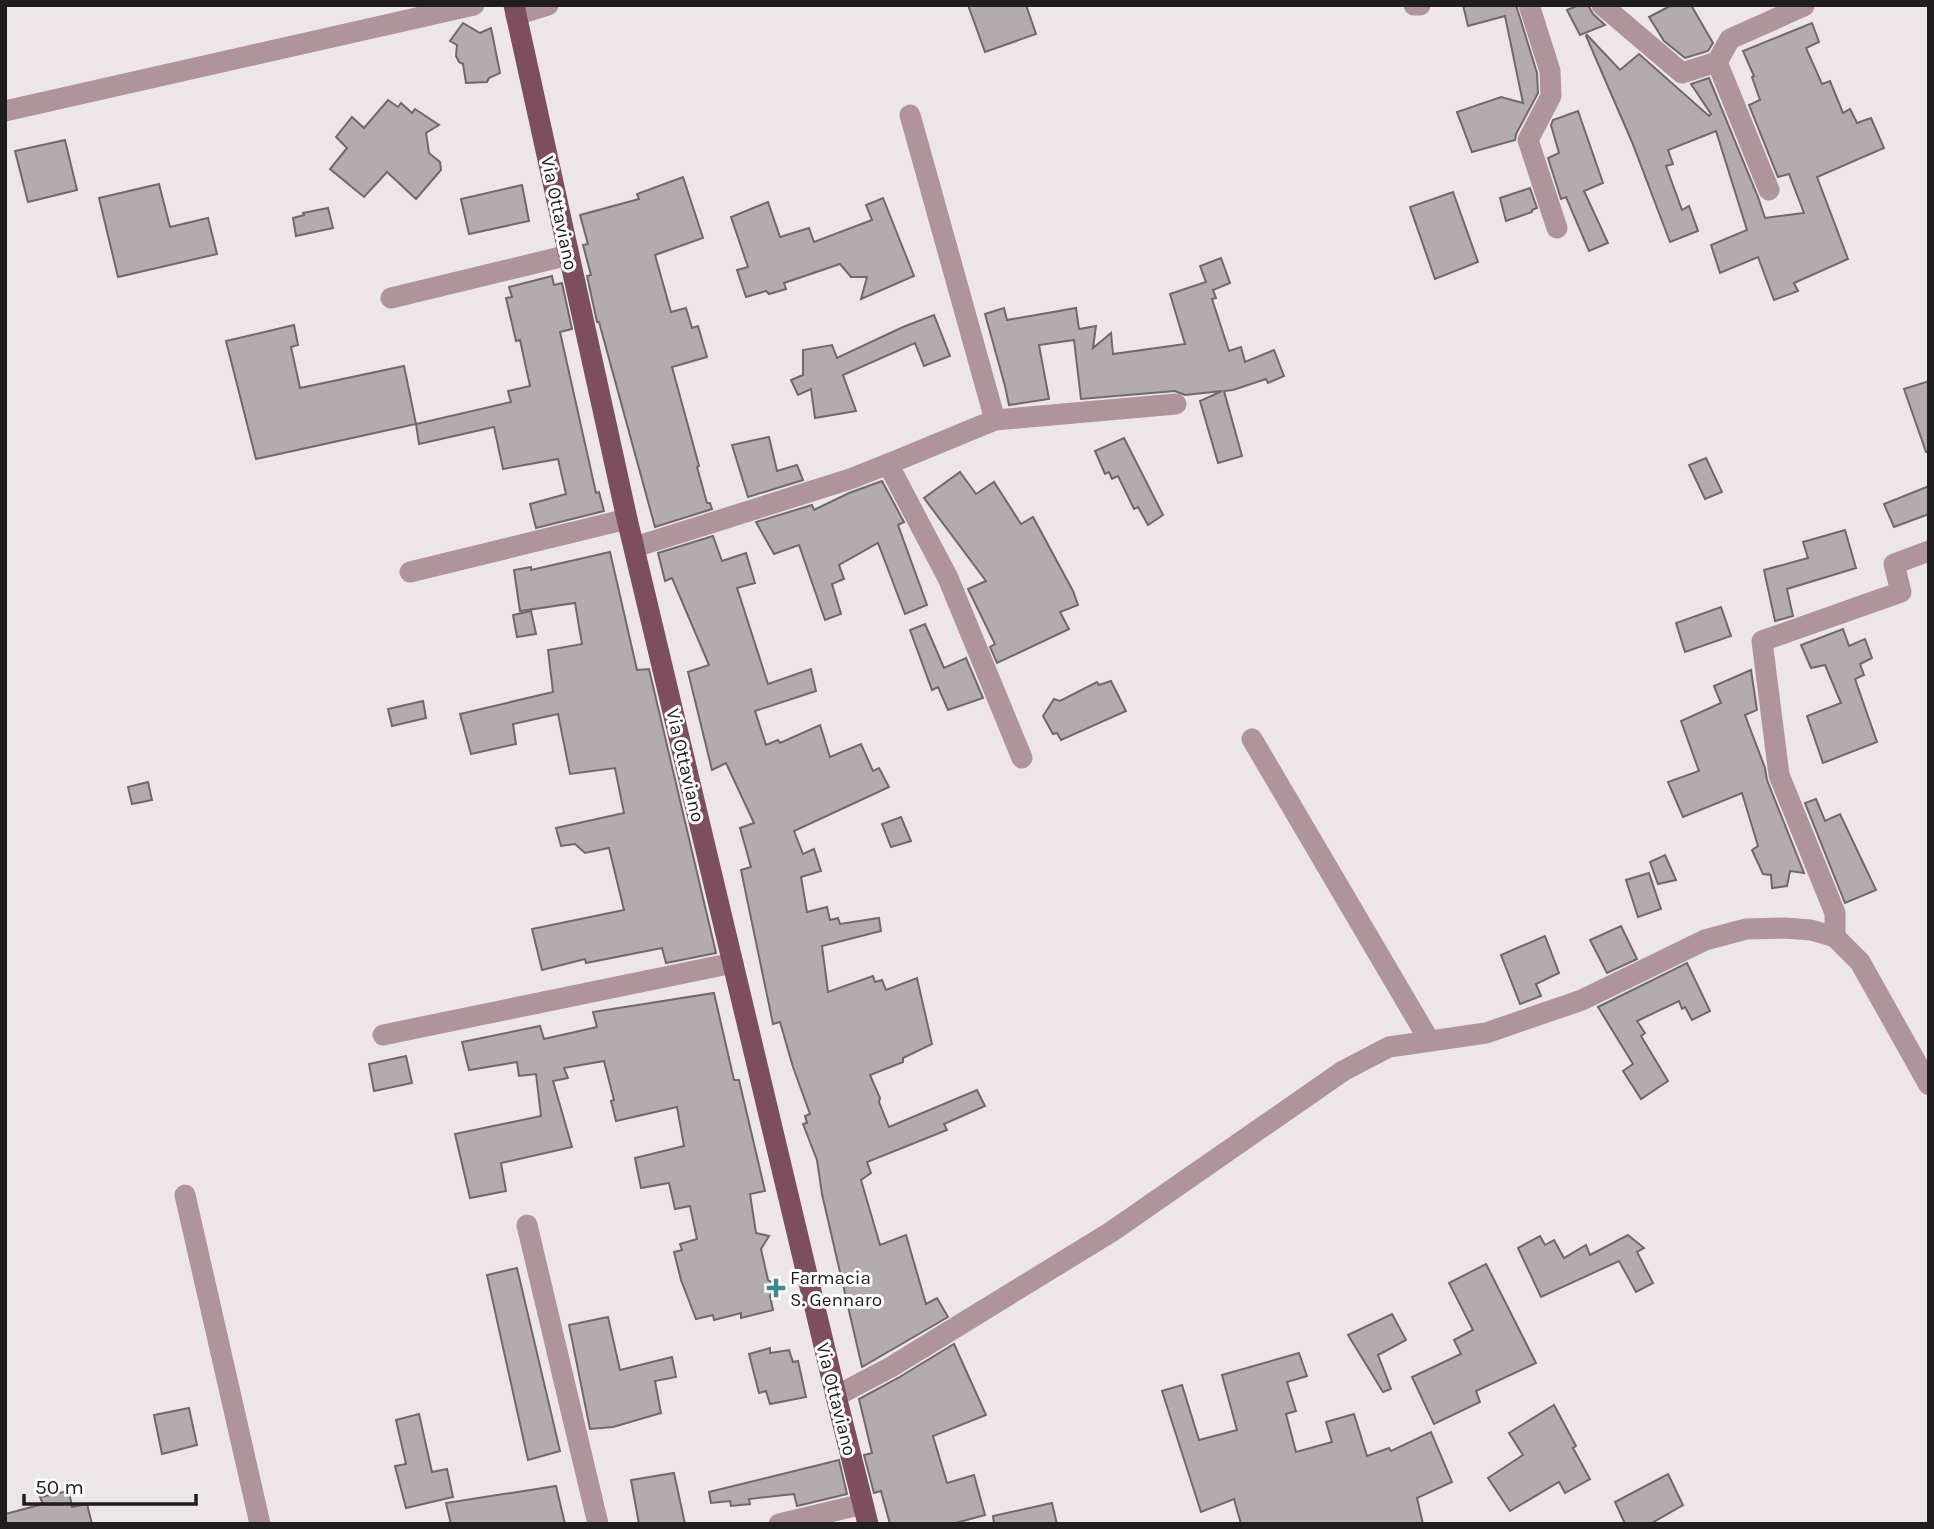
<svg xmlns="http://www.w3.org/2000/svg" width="1934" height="1529" viewBox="0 0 1934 1529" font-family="Karla,sans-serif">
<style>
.building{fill:#b3abad;stroke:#70696b;stroke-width:2}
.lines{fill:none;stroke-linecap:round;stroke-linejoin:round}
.minor{stroke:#b0949c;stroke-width:21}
.major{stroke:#7d4f5e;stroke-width:21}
.poi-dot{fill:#408790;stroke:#fff;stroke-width:2.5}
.labels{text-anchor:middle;stroke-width:6;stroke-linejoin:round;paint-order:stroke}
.street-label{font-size:19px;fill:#201d1e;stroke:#fff}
.poi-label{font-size:19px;fill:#201d1e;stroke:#fff;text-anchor:start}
</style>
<rect width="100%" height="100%" fill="#ede6e8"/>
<g class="building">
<polygon points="968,5 1026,5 1036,34 985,52"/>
<polygon points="1463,5 1516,5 1537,73 1538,93 1516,134 1515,140 1472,152 1457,112 1501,97 1523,103 1505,16 1468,26"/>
<polygon points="1579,5 1588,5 1593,14 1605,25 1580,35 1567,10"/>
<polygon points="1672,5 1691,5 1713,43 1708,51 1685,58 1664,41 1649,17"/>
<polygon points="463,23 480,33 491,28 500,73 489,78 487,82 466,83 463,64 459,62 456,56 457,45 450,41"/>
<polygon points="1812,23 1819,42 1806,48 1822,84 1830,81 1843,113 1850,109 1857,123 1871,118 1884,148 1817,177 1848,259 1794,283 1798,291 1774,300 1758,257 1720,273 1711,245 1747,230 1716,131 1668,150 1673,164 1666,166 1682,210 1689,206 1698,231 1670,242 1632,142 1586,36 1587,35 1620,70 1639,54 1709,116 1711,114 1691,84 1709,78 1758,197 1765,218 1804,213 1789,174 1778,177 1749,105 1760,100 1752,77 1754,76 1743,51"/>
<polygon points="388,100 398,107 401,103 412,113 415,109 439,125 426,133 429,153 440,162 441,170 416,199 387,172 364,197 330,169 347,148 336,137 352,117 364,128"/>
<polygon points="1578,111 1603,183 1584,191 1608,243 1589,251 1566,197 1561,199 1548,158 1559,153 1551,125 1553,120"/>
<polygon points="65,140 77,190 28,202 15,151"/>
<polygon points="683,177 703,238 655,255 671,312 686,308 692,328 698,326 707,357 672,367 699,466 697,467 707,503 710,503 712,509 655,527 599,322 597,322 587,276 591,275 583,245 588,244 580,215 639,199 637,194"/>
<polygon points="159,184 170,227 208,218 217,254 118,277 99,198"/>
<polygon points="522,185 529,221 469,234 461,199"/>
<polygon points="1530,188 1537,208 1532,210 1532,212 1506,221 1500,198"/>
<polygon points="1453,192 1478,262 1435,279 1410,207"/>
<polygon points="883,198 914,276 861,299 867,277 851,277 840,264 784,283 786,289 769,294 766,291 746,297 737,270 748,267 731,217 768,202 780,237 809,228 814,242 872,220 866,205"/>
<polygon points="328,208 333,228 296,236 293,218 304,215 303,213"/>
<polygon points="1221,258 1230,283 1213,290 1216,298 1212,299 1229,351 1241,347 1245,362 1274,350 1284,376 1268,383 1266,379 1233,390 1224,391 1242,456 1218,463 1200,401 1222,391 1185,395 1175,391 1081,399 1074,340 1039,345 1049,399 1009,405 1005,386 985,314 1004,308 1007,320 1076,308 1079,329 1096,326 1093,348 1111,333 1113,354 1185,344 1170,294 1206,282 1200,266"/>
<polygon points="552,276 554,285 562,283 572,329 560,332 596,493 599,492 604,511 536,528 530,504 566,494 558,459 503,469 494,427 419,444 416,424 511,402 508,391 530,386 520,340 516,341 506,298 512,297 509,287"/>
<polygon points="934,315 950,356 924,366 915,343 843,375 856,411 815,418 811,389 798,395 791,380 803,375 803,350 832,345 837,358 903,327"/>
<polygon points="294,325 298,345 291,347 300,388 404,366 416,424 256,459 226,341"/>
<polygon points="1929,381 1929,452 1926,452 1904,389"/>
<polygon points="769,437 777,471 797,465 803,480 748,497 732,445"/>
<polygon points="1124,438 1163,515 1148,525 1138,507 1134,509 1118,476 1112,479 1109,472 1105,474 1095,451"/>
<polygon points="1706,458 1722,492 1705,499 1689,465"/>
<polygon points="960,472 976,494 994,482 1021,524 1033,517 1073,591 1078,605 1060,612 1069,629 997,663 990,647 995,644 968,589 986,581 924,498"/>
<polygon points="882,481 904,522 898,525 927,605 905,614 878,543 839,565 844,579 832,584 841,614 825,620 799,545 774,554 756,522 812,505 814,510 849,493"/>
<polygon points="1929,486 1929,514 1894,527 1884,504"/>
<polygon points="1845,530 1856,568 1787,589 1793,616 1775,621 1764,570 1808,558 1803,542"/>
<polygon points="713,536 722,561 746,553 755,583 737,588 768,684 811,669 816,691 755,711 766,745 778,740 780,743 820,725 830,757 861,744 873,771 879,768 889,787 794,831 803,854 814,849 821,871 801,877 807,912 827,907 830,920 838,918 840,924 879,918 881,931 822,946 828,992 873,976 875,982 882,980 886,990 917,978 932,1044 903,1058 903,1062 870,1075 880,1098 879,1102 889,1127 977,1090 985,1106 944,1124 947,1130 867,1162 871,1173 861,1180 880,1245 906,1235 926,1304 937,1298 948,1317 862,1367 822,1194 817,1160 803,1124 807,1123 805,1116 810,1114 793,1067 780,1022 773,1024 741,870 751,867 740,828 754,823 726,763 712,770 688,672 709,665 672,578 665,581 658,553"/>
<polygon points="610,552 637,670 649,669 716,953 666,963 662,948 586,963 585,959 542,970 532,929 624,910 609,848 585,853 575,844 561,846 556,828 624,813 615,768 570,774 558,714 513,724 516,744 471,754 460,714 553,692 548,650 582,644 575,603 520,611 514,570 531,567 531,570"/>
<polygon points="1721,607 1731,636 1685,652 1676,623"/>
<polygon points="531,611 536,634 517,637 513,615"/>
<polygon points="925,624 944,668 966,658 983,698 948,710 938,687 932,690 910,630"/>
<polygon points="1843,629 1849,646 1865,639 1872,658 1860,664 1864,675 1855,679 1877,742 1823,763 1807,716 1841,703 1825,665 1811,668 1801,645"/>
<polygon points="1751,670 1757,710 1745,715 1765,768 1767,780 1804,873 1790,871 1787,886 1772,888 1771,875 1763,874 1752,850 1758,846 1742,793 1683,817 1668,782 1699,771 1681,721 1721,703 1714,686"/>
<polygon points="1111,681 1126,711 1061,740 1057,733 1053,734 1043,716 1054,699 1060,701 1097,682 1099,685"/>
<polygon points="423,701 426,718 392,726 388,709"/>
<polygon points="148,782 152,800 132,804 128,787"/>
<polygon points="1816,799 1825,821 1840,814 1876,890 1845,903 1805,803"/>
<polygon points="901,817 911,841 891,847 882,824"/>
<polygon points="1665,855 1676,880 1658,884 1650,862"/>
<polygon points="1649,873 1661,909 1638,917 1626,880"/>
<polygon points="1621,926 1637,959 1607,973 1590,940"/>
<polygon points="1545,936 1559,973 1536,984 1541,996 1520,1004 1501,955"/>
<polygon points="1687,963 1710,1011 1692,1020 1685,1007 1682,1009 1679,1001 1637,1021 1645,1033 1641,1036 1668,1081 1641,1099 1623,1071 1633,1064 1598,1007"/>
<polygon points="714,993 734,1080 739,1080 765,1191 750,1194 756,1233 769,1236 761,1249 768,1280 773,1283 773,1291 770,1296 773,1310 741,1318 741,1313 714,1320 713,1315 696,1319 681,1280 674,1252 682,1250 680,1244 697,1239 690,1206 675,1209 669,1183 641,1188 635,1158 684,1146 677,1107 616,1121 611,1101 614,1100 604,1061 564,1068 568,1078 553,1081 572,1147 501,1163 506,1191 470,1198 455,1134 541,1116 536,1074 519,1076 517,1062 469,1070 462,1042 540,1026 544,1039 597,1027 593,1012"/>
<polygon points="406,1056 412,1083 374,1091 369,1064"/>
<polygon points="1628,1235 1644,1248 1637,1252 1653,1283 1636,1292 1619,1261 1541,1297 1518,1248 1540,1236 1545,1245 1554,1240 1564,1258 1586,1245 1590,1255"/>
<polygon points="1486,1264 1536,1363 1476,1391 1480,1402 1434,1424 1412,1377 1461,1354 1454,1340 1473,1330 1449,1283"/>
<polygon points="517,1268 560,1451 528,1460 487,1275"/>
<polygon points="1392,1314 1406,1340 1378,1355 1391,1389 1383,1392 1348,1335"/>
<polygon points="608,1317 620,1370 672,1357 676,1377 655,1381 661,1413 613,1427 590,1429 569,1325"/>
<polygon points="954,1344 986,1415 933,1436 947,1483 974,1475 985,1515 952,1524 890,1524 881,1491 874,1493 864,1455 872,1453 859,1399 898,1378"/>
<polygon points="770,1348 770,1353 789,1350 793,1362 798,1361 806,1397 770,1404 766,1391 759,1393 749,1354"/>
<polygon points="1299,1353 1307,1376 1287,1382 1296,1411 1286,1414 1296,1452 1332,1442 1326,1422 1354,1414 1367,1456 1389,1448 1391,1451 1431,1432 1452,1482 1417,1498 1423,1524 1241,1524 1234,1499 1201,1512 1162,1391 1182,1385 1199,1440 1237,1430 1222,1375"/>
<polygon points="1554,1405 1576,1446 1573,1448 1590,1479 1565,1493 1559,1482 1510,1511 1488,1478 1523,1455 1509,1433"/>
<polygon points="189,1408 197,1445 162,1454 154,1415"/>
<polygon points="419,1414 432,1472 447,1469 453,1497 406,1508 395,1466 406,1464 396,1420"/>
<polygon points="839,1460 847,1494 797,1506 794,1494 749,1499 750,1504 731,1506 730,1501 711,1503 709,1492"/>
<polygon points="674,1473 685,1524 639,1524 631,1480"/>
<polygon points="1668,1474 1683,1505 1650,1524 1625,1524 1615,1502"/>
<polygon points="556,1486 565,1524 451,1524 446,1503"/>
<polygon points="69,1491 72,1507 87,1504 92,1524 5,1524 5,1514 43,1504 40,1497"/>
<polygon points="1052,1503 1057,1524 994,1524 993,1516"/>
</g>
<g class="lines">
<g class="minor">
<polyline points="1414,5 1420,5"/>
<polyline points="1529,5 1550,71 1551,96 1528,140 1557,228"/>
<polyline points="1602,5 1682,73 1717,62 1769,190"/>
<polyline points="516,15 548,5"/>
<polyline points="1717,62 1730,39 1804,6"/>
<polyline points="5,111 474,5"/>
<polyline points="910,115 995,420"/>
<polyline points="391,298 569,255"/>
<polyline points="635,547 850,479 888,464"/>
<polyline points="410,572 627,519"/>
<polyline points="1252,739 1429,1040"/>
<polyline points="1022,758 948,578 888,464 995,420 1176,404"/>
<polyline points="1835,937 1835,913 1779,775 1762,641 1901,592 1894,564 1929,551"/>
<polyline points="383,1035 733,963"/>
<polyline points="185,1195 260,1524"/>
<polyline points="527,1225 598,1524"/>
<polyline points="836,1396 891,1367 1111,1232 1343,1071 1389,1047 1486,1033 1582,1000 1705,940 1746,929 1785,928 1811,930 1835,937 1860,962 1929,1085"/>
<polyline points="779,1524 863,1504"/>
</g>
<polyline class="major" points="514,5 627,519 836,1396 868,1524"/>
</g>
<path class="poi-dot" d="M772.5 1277.5h7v7h7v7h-7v7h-7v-7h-7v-7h7z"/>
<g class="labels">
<g class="street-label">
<text transform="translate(560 213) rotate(78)" y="7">Via Ottaviano</text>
<text transform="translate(686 765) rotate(77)" y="7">Via Ottaviano</text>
<text transform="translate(837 1399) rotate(76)" y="7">Via Ottaviano</text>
</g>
<g class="poi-label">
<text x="790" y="1284">Farmacia<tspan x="790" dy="22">S. Gennaro</tspan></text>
</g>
</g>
<rect width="1934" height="1529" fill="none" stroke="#201d1e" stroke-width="14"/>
<path d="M24 1494v10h172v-10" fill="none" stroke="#201d1e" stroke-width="3.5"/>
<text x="35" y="1494" font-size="21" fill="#201d1e" stroke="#ffffff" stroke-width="5" paint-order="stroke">50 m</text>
</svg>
